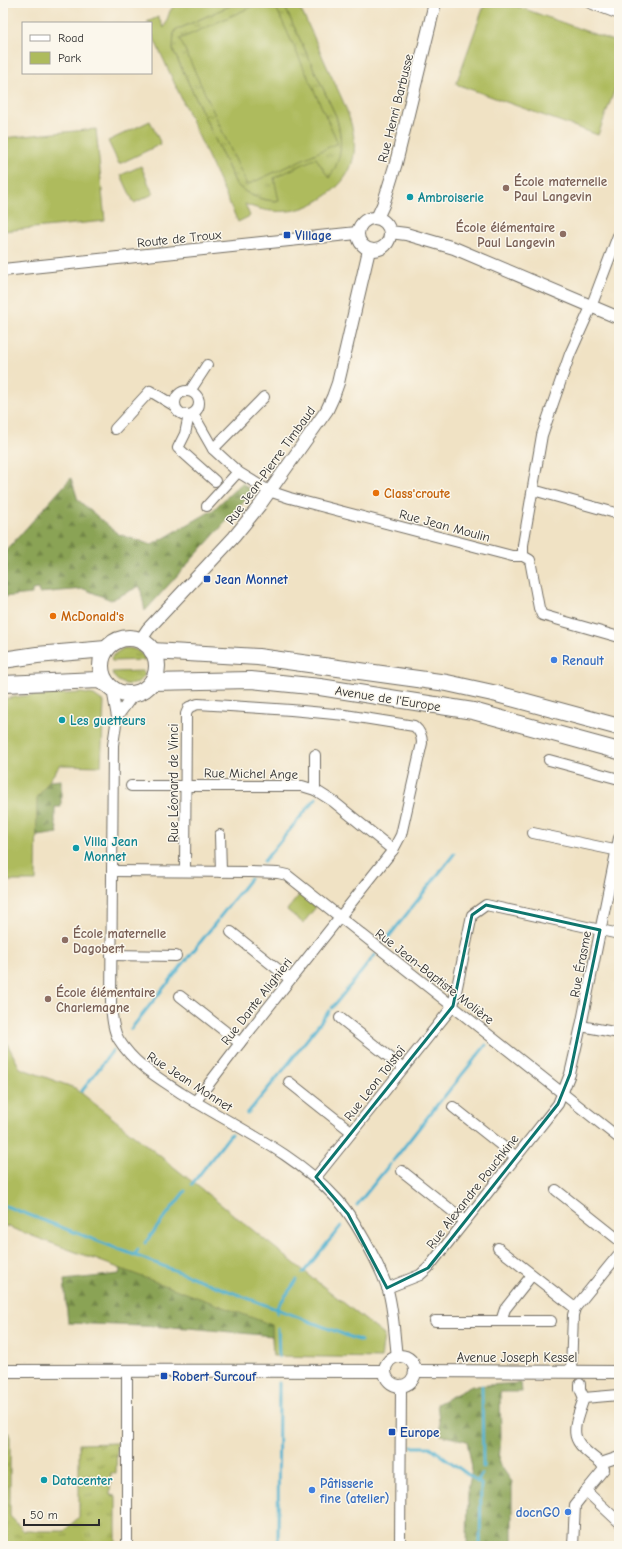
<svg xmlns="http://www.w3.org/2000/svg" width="622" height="1549" viewBox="0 0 622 1549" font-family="'Comic Neue',sans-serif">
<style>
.grass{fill:url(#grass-tufts);stroke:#6c7344}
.forest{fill:url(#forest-firs);stroke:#5a6740}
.green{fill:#aebb5d;stroke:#6c7344}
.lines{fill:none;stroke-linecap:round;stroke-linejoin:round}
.stream{stroke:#50b1cf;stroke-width:3}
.minor-casing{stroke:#706b61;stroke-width:12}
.tertiary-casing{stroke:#706b61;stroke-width:14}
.primary-casing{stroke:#706b61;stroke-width:18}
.minor{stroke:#fff;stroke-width:10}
.tertiary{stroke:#fff;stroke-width:12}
.primary{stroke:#fff;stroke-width:16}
.marked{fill:none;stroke:#0f766e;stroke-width:3;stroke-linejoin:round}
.education-dot{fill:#8d6e63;stroke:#fbf7ec;stroke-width:1.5}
.culture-dot{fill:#0f9aa8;stroke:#fbf7ec;stroke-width:1.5}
.transit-dot{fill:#1a4fb4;stroke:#fbf7ec;stroke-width:1.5}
.food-dot{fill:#e8710a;stroke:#fbf7ec;stroke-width:1.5}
.shop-dot{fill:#3f7fe0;stroke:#fbf7ec;stroke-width:1.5}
.labels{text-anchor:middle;stroke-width:3;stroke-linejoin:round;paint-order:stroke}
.street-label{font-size:13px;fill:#2b2b2b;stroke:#fbf7ec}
.education-label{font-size:13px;font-weight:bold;fill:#785e54;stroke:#fbf7ec;text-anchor:start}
.culture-label{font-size:13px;font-weight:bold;fill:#0d838f;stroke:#fbf7ec;text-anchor:start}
.transit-label{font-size:13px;font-weight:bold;fill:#164399;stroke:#fbf7ec;text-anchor:start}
.food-label{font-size:13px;font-weight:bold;fill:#c56008;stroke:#fbf7ec;text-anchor:start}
.shop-label{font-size:13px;font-weight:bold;fill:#366cbe;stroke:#fbf7ec;text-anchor:start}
</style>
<defs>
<pattern id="grass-tufts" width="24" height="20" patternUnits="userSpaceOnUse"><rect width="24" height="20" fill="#aebb5d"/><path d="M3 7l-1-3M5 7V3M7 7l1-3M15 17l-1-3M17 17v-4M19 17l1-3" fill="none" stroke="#8e984d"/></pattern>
<pattern id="forest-firs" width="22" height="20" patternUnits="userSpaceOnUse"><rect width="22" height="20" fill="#8aa354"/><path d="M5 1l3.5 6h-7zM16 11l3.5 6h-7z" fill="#718546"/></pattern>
</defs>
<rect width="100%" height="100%" fill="#fbf7ec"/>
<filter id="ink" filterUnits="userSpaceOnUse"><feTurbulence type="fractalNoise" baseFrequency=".025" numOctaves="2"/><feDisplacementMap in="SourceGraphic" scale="8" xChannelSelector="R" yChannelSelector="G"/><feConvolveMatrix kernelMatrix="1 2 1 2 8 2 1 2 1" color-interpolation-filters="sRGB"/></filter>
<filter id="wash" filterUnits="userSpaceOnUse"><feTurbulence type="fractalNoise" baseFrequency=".012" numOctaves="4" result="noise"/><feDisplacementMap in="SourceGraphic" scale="16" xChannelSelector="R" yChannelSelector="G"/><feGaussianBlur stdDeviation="0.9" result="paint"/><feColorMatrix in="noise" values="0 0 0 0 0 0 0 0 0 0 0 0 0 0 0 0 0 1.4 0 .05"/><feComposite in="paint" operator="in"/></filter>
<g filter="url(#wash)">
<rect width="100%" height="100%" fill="#f0e2c4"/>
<g class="grass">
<path d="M236,3H283L336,116C340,131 344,148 337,164C335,169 332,176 327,179C321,183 284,201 277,201C261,201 247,195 236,184L173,50L174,31Z"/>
<path d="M124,648C134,648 142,651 145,660L112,661L111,659L113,655Z"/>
<path d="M143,671L145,675C142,678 138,683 134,684C125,686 114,681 112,672Z"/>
<polygon points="3,1433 10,1433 10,1516 24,1531 64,1531 79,1517 79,1444 117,1443 116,1473 111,1473 110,1495 116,1496 116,1546 3,1546"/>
</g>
<g class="forest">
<polygon points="71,478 78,500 118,534 152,545 213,510 242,483 253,492 145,611 140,586 111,600 84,589 39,593 38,589 32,590 32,594 3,597 3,554"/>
<polygon points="38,750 41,782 61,780 61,807 55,807 55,821 58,833 32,837"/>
<polygon points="3,1175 360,1343 273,1356 272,1336 189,1328 68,1323 64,1280 119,1274 123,1260"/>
<polygon points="521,1383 522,1392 500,1392 501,1436 499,1463 512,1482 512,1546 467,1546 468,1492 472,1468 467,1441 441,1435 437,1404 472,1386"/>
</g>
<g class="green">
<path d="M176,3H236L174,31L173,50L236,184C248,196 262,201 279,201L274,178L316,158L329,178C343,158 343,139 336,116L283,3H297C309,24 318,47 328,69C351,117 378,166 318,201C294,215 269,214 245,204L250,216L238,222L151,32V23L147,22L158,17L164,28L170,11Z"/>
<polygon points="260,3 274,3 338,143 247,185 180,39"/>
<polygon points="485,3 508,3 619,43 619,78 598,135 456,84"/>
<polygon points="150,121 161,144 119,164 108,141"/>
<polygon points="96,129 105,221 3,231 3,138"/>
<polygon points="141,166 153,194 134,203 121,175"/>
<polygon points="82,693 94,695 104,702 101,766 60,765 37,798 36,881 3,881 3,699 22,696"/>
<polygon points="300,894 316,907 303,923 287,910"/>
<polygon points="3,1036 20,1068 75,1088 384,1335 381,1358 273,1356 272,1325 3,1225"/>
</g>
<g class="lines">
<g class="stream">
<polyline points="264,861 316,798"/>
<polyline points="219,918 250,879"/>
<polyline points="387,939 454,854"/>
<polyline points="168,983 217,921"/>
<polyline points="332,1008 375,955"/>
<polyline points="131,1029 166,985"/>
<polyline points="281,1073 329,1011"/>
<polyline points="82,1091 113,1050"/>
<polyline points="443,1098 486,1045"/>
<polyline points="247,1114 279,1075"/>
<polyline points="393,1161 441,1100"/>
<polyline points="192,1184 231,1134"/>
<polyline points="3,1205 276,1309 277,1313"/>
<polyline points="357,1205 390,1164"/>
<polyline points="145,1243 185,1191"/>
<polyline points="134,1255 138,1250"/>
<polyline points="303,1273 341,1226"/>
<polyline points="276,1309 297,1280"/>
<polyline points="277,1309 361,1341"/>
<polyline points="278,1328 279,1357"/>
<polyline points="482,1386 483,1467"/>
<polyline points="412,1447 430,1447 481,1484 480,1546"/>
<polyline points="477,1482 482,1474"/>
<polyline points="278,1546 279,1383"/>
</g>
</g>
</g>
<g filter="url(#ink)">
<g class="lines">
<g class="minor-casing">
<g id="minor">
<polyline points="590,3 619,14"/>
<circle cx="187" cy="403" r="12"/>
<polyline points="190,391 207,365"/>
<polyline points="193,414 213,449 238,472 269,491 290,498 512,556 523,556 530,560 539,608 542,615 619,637"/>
<polyline points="189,415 185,434 178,448 215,481"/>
<polyline points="115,429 150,391 175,406"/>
<polyline points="213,449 264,397"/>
<polyline points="533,490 619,514"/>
<polyline points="207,506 238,472"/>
<polyline points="523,556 523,545 542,435 570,354 591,307 619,233"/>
<path d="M112,689L117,717L113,745L111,1005C112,1016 113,1031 119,1040C135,1065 157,1077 181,1093C233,1126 294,1152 336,1198C354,1217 378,1262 387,1287C394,1309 394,1334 397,1356"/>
<polyline points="117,717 134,694"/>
<polyline points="315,755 315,790"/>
<polyline points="549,760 619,779"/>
<polyline points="131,786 302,786 315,790 334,802 393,850"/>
<polyline points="533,833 619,851"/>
<polyline points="220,835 221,872"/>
<polyline points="112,871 251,872 278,873 287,875 619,1138"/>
<path d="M185,871L186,714L189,707L198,704L291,710L345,715L414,726C420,731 422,736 422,743L401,835L393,850L240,1043L195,1102"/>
<polyline points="231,932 290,979"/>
<polyline points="111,955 176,956"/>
<polyline points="180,996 240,1043"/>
<polyline points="340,1018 403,1068"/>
<polyline points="581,1026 619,1033"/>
<polyline points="289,1082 352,1132"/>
<polyline points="453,1107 516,1157"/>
<polyline points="402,1171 465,1221"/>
<polyline points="316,1177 453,1006 472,915 486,905 619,934"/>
<polyline points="556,1190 619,1240"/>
<polyline points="498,1248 575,1308"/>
<polyline points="387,1288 420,1275 428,1268 558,1104 570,1074 581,1026 619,838"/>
<polyline points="435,1321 551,1321"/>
<polyline points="501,1321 505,1309 532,1275"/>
<polyline points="571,1371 573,1315 575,1308 619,1254"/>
<polyline points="580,1384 580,1389 584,1398"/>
<path d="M619,1395L584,1398C571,1435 569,1439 601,1463L619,1457"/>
<polyline points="601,1463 604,1469 586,1491 619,1522"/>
<polyline points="127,1546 127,1370"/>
<polyline points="400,1546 401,1386"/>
<polyline points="573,1546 575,1505 586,1491"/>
</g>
</g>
<g class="tertiary-casing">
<g id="tertiary">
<circle cx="374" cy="234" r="16"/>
<polyline points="377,218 383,205 396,163 435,3"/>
<polyline points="390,232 406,234 454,248 619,318"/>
<polyline points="3,270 357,233"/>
<polyline points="140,641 148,629 234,537 260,505 327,410 333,397 338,383 369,250"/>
<circle cx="400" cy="1371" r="15"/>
<path d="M3,1371C130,1370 258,1371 385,1371"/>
<polyline points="415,1371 619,1372"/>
</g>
</g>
<g class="primary-casing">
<g id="primary">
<circle cx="129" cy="666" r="28"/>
<polyline points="152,651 258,657 447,683 497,694 619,727"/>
<polyline points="3,660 37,655 106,649"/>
<polyline points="152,682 251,680 320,687 473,711 619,751"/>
<polyline points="3,684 98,680 107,684"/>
</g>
</g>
<use href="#minor" class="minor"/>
<use href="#tertiary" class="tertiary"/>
<use href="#primary" class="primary"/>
</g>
</g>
<path class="marked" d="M486,905L600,930L570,1074L558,1104L428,1268L387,1288L348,1214L316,1177L453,1006L472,915Z"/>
<g class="education-dot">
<circle cx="506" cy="188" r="4"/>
<circle cx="563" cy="234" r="4"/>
<circle cx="65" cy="940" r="4"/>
<circle cx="48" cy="999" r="4"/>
</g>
<g class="culture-dot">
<circle cx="410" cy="197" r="4"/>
<circle cx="62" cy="720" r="4"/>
<circle cx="76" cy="848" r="4"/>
<circle cx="44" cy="1480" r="4"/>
</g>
<g class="transit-dot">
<rect x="283" y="231" width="8" height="8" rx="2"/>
<rect x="203" y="575" width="8" height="8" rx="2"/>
<rect x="160" y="1372" width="8" height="8" rx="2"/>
<rect x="388" y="1428" width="8" height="8" rx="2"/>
</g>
<g class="food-dot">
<circle cx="376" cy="493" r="4"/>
<circle cx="53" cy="616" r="4"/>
</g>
<g class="shop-dot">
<circle cx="554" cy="660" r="4"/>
<circle cx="312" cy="1490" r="4"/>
<circle cx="568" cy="1512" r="4"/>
</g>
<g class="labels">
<g class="street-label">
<text transform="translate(395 108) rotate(-76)" y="5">Rue Henri Barbusse</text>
<text transform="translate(179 238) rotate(-6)" y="5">Route de Troux</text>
<text transform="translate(270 465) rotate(-54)" y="5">Rue Jean-Pierre Timbaud</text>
<text transform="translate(445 525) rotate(15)" y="5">Rue Jean Moulin</text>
<text transform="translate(388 698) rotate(9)" y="5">Avenue de l'Europe</text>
<text transform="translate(251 773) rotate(1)" y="5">Rue Michel Ange</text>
<text transform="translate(173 783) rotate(-90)" y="5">Rue Léonard de Vinci</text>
<text transform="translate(580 964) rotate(-79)" y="5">Rue Érasme</text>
<text transform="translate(435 976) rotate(38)" y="5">Rue Jean-Baptiste Molière</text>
<text transform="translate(256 1001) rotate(-52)" y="5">Rue Dante Alighieri</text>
<text transform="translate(190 1081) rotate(33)" y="5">Rue Jean Monnet</text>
<text transform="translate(374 1083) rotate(-52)" y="5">Rue Leon Tolstoï</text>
<text transform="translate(472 1191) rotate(-52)" y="5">Rue Alexandre Pouchkine</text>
<text x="517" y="1362">Avenue Joseph Kessel</text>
</g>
<g class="education-label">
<text x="514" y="186">École maternelle<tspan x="514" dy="15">Paul Langevin</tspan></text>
<text x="555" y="232" text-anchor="end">École élémentaire<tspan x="555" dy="15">Paul Langevin</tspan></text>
<text x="73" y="938">École maternelle<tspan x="73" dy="15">Dagobert</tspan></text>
<text x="56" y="997">École élémentaire<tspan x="56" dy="15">Charlemagne</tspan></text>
</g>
<g class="culture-label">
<text x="418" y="202">Ambroiserie</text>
<text x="70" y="725">Les guetteurs</text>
<text x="84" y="846">Villa Jean<tspan x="84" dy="15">Monnet</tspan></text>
<text x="52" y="1485">Datacenter</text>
</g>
<g class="transit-label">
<text x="295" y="240">Village</text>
<text x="215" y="584">Jean Monnet</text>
<text x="172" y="1381">Robert Surcouf</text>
<text x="400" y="1437">Europe</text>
</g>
<g class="food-label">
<text x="384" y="498">Class'croute</text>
<text x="61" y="621">McDonald's</text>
</g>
<g class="shop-label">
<text x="562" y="665">Renault</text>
<text x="320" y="1488">Pâtisserie<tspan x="320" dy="15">fine (atelier)</tspan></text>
<text x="560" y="1517" text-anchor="end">docnGO</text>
</g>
</g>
<rect width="622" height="1549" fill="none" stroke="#fbf7ec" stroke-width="16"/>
<rect x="22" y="22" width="130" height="52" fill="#fbf7ec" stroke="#a8a59f"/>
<rect x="30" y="35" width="20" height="6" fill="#ffffff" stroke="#a8a59f"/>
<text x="58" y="42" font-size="12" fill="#2b2b2b">Road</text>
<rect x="30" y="52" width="20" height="12" fill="#aebb5d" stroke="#a8a59f"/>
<text x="58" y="62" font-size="12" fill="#2b2b2b">Park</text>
<path d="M24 1519v6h75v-6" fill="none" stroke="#2b2b2b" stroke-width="2"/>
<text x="30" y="1519" font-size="12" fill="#2b2b2b" stroke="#fbf7ec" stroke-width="3" paint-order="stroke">50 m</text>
</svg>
